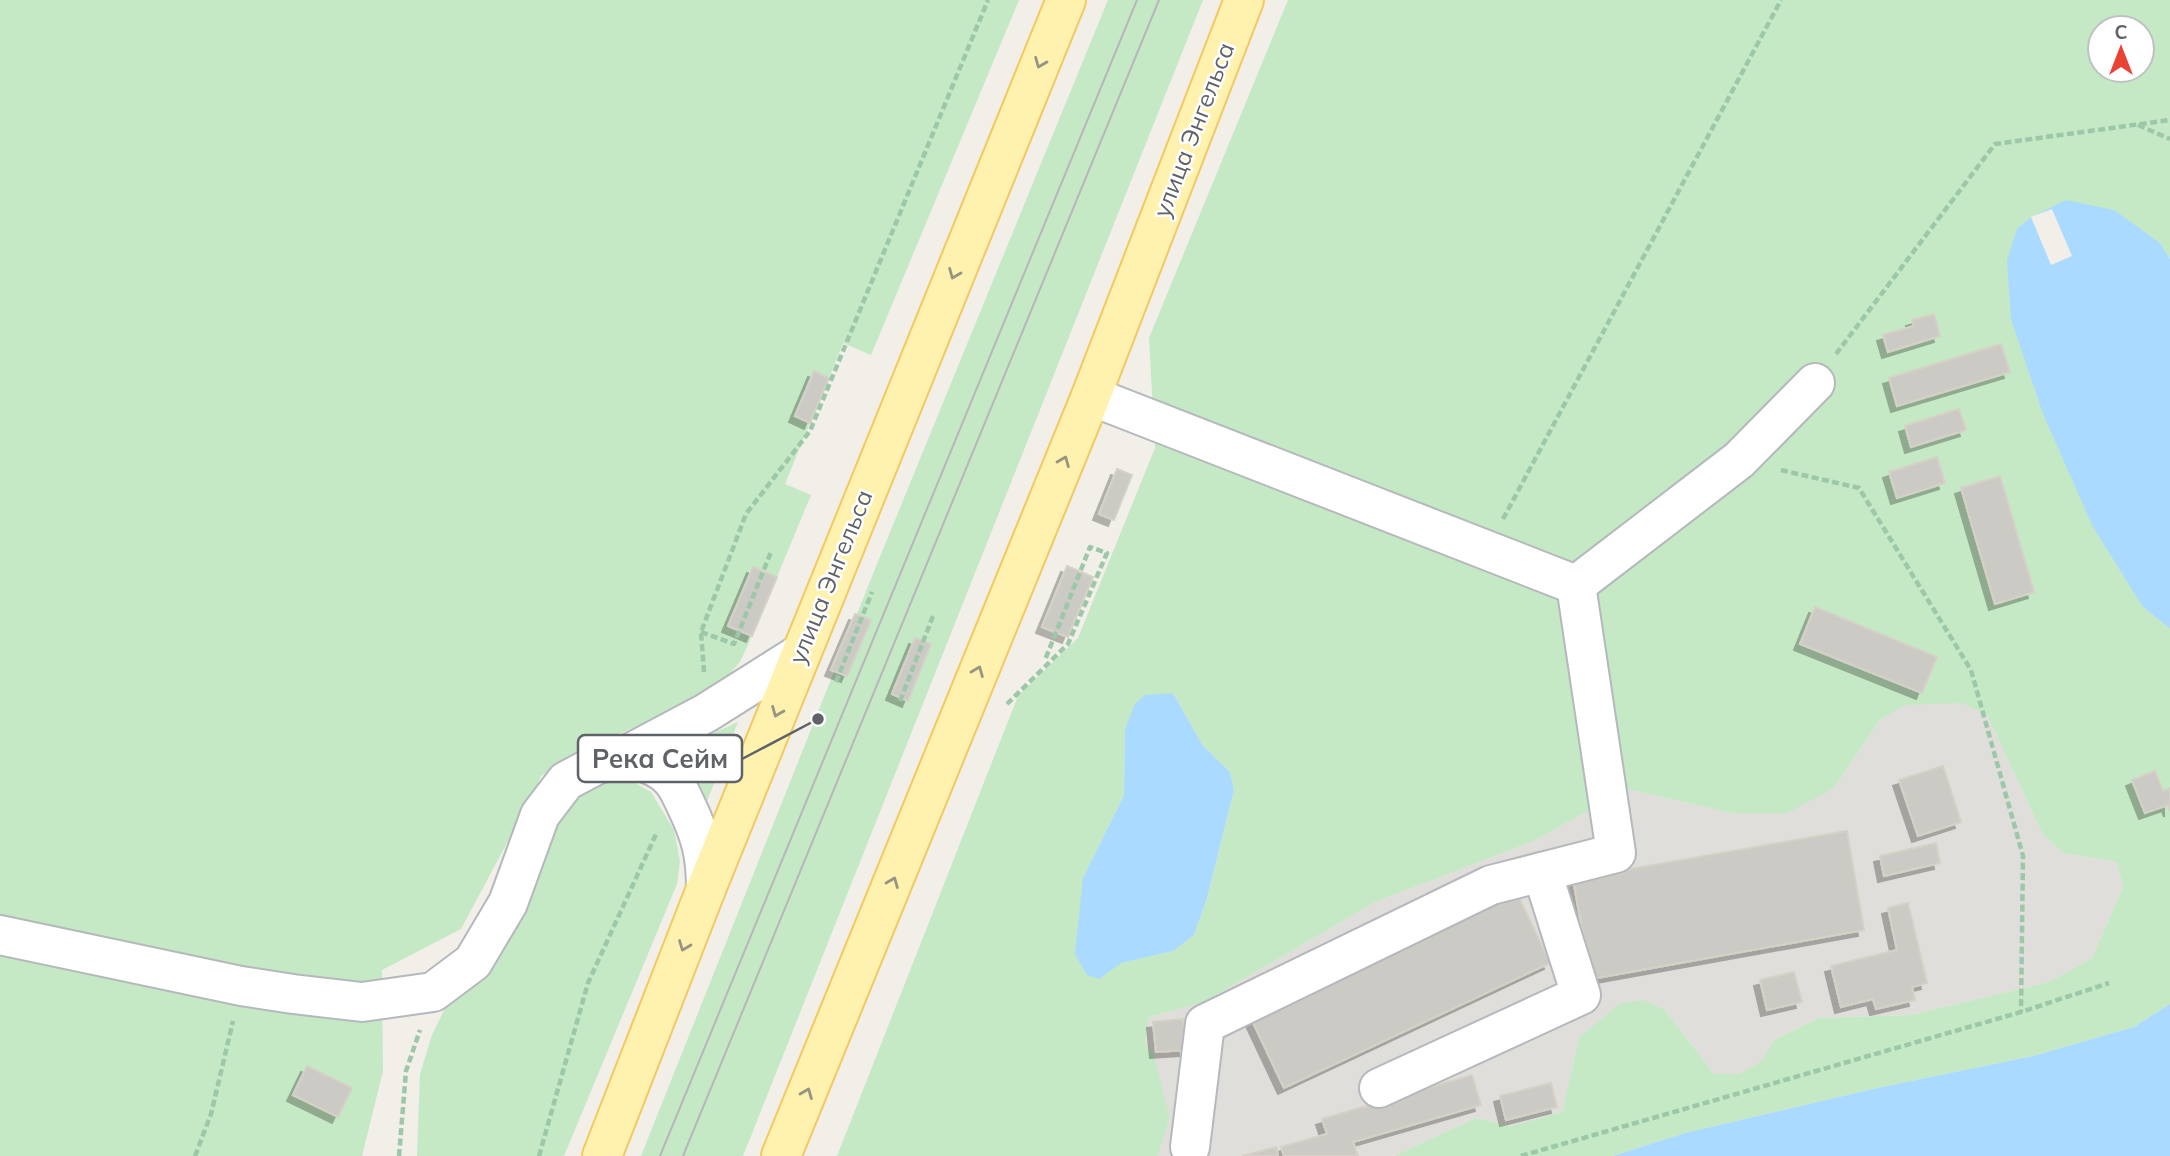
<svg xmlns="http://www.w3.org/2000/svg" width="2170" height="1156" viewBox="0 0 2170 1156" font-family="Mulish,sans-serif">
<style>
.industrial{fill:#e0deda}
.green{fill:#c5e8c5;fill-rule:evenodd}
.water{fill:#aadaff}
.pier{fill:#f1efe8}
.building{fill:#cccac5;stroke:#d6d1c6;stroke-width:2;filter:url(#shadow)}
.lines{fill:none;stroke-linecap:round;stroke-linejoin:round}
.minor-casing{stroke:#b5b8bc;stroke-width:42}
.major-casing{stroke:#f2c960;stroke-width:42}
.path{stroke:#9cc7a9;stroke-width:4.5;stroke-dasharray:7 3.5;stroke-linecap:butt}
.minor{stroke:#fff;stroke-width:38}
.major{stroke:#fff2af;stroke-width:38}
.tram{stroke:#b6b7b8;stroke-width:2}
.oneway{stroke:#979581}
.labels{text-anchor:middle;stroke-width:5;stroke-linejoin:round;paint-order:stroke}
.street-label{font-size:24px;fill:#5f6368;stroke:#fff}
.leader{fill:none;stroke:#5f6368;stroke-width:2.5}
.callout-dot{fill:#5f6368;stroke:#fff;stroke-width:2.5}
.callout{fill:#fff;stroke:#5f6368;stroke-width:2.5}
.callout-label{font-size:26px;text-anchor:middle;font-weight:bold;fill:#5f6368}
</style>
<defs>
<filter id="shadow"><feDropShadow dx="-6" dy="6" stdDeviation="0" flood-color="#0004"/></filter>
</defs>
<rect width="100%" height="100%" fill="#f1efe8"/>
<polygon class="industrial" points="1931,703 1962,703 1987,715 2043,835 2064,853 2117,862 2123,887 2092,958 2049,982 1911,1015 1818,1018 1774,1040 1761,1063 1739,1074 1714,1074 1665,1010 1579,1038 1562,1112 1510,1126 1476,1118 1394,1156 1158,1156 1170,1118 1145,1044 1149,1017 1204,1002 1375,902 1534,841 1627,789 1732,813 1834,788 1880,720 1904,705"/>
<g class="green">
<polygon points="0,0 1019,0 871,355 843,343 829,378 814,372 795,416 810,423 785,484 811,495 777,577 752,567 729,626 752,636 740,662 725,679 676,710 583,749 541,776 533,794 461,929 382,970 383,1071 362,1156 0,1156"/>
<polygon points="1108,0 1203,0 743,1156 641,1156 877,564"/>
<path d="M1288,0H2170V259L2160,243L2067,200L2031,217L2143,607L2170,629V1004L2134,1027L2033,1056L1877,1088L1685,1133L1613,1156H1394L1476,1118L1510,1126L1562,1112L1579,1038L1619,1004L1643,1000L1665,1010L1714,1074H1739L1761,1062L1774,1040L1818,1018L1911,1015L2049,982L2092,958L2123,887L2117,862L2064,853L2043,835L1987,715L1962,703L1905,705L1880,720L1834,788L1787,813H1732L1627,789L1534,841L1375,902L1204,1002L1149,1017L1145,1044L1153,1052L1170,1118L1158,1156H837L1018,696L1078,638L1155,448L1149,338ZM2100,28H2142V70H2100ZM1173,693L1203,746L1230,772L1234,790L1207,898L1194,935L1173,951L1121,963L1083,878L1124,795L1125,729Z"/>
<polygon points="738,722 704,809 668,754"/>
<polygon points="630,780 651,792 674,830 680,861 677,884 564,1156 417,1156 420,1074 432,1035 448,1002 550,831 573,801 607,781"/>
</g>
<g class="water">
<polygon points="2066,200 2114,210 2160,243 2170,259 2170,629 2143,607 2093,527 2043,414 2011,319 2007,260 2017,229 2031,217"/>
<polygon points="1173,693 1203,746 1230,772 1234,790 1207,898 1194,935 1173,951 1121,963 1099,979 1087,975 1075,954 1083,878 1124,795 1125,729 1135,704 1145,695"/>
<polygon points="2170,1004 2170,1156 1613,1156 1685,1133 1877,1088 2033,1056 2134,1027"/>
</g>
<polygon class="pier" points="2052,209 2072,256 2051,265 2031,217"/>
<g class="building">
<polygon points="1934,314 1940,336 1888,352 1883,335 1914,326 1912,320"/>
<polygon points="2001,344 2010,372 1897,406 1889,378"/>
<polygon points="814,371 829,378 810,423 795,416"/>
<polygon points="1959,409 1966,430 1911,447 1905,426"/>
<polygon points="1937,457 1945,483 1897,498 1889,472"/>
<polygon points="1117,469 1132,475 1114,520 1099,514"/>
<polygon points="2000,476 2034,592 1995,604 1961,488"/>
<polygon points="1067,566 1093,577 1068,637 1042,627"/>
<polygon points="753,567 777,577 752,636 728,626"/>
<polygon points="1815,607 1937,657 1922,693 1800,644"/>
<polygon points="855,614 871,620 847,676 831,670"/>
<polygon points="915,638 931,644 908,701 892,694"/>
<polygon points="1943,766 1961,822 1918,836 1899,780"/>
<polygon points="2155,771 2163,791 2170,788 2170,811 2168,805 2145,813 2132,780"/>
<polygon points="1847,831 1864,930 1591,979 1573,879"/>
<polygon points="1936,843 1940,863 1884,876 1880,856"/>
<polygon points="1516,891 1550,963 1284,1088 1250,1016"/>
<polygon points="1908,903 1927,983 1912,987 1915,1000 1876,1009 1873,999 1841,1007 1831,966 1897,950 1888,908"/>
<polygon points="1794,972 1802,1002 1767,1010 1760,980"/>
<polygon points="1183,1019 1185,1050 1156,1052 1153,1022"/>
<polygon points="307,1066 352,1088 338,1117 293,1095"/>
<polygon points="1472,1075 1481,1105 1353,1142 1358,1156 1284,1156 1281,1147 1327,1134 1322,1119"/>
<polygon points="1551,1083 1557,1107 1506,1120 1500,1096"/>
<polygon points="1276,1147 1278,1156 1242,1156"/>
</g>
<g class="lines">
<g class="minor-casing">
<g id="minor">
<polyline points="1091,396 1576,585 1739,460 1815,383"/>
<path d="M625,756C640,761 658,765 669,777C677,784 681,795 686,805C701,836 706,855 706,889"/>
<polyline points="0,935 241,986 293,994 362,1002 433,992 473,962 508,903 540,815 566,781 598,764 625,756 706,713 801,653"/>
<polyline points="1379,1088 1581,995 1542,872"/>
<polyline points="1190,1147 1205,1024 1491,885 1616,853 1576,585"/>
</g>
</g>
<g class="major-casing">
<g id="major">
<polyline points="602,1156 706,889 1066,0"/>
<polyline points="781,1156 1091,396 1244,0"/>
</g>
</g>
<g class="path">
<polyline points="2138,125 2170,139"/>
<polyline points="1836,354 1995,144 2170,120"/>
<polyline points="1781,470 1859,488 1971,670 2023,856 2021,1012"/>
<polyline points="1503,519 1781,0"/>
<polyline points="701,632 734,644 771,552"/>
<polyline points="704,672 701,632 746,514 810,431 988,0"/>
<polyline points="836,682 872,592"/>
<polyline points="900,701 933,616"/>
<polyline points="1007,704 1068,644 1107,553 1090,547 1045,660"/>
<polyline points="195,1156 211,1114 233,1021"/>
<polyline points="399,1156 406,1071 420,1030"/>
<polyline points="539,1156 588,983 657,832"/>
<polyline points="1521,1156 2021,1012 2109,983"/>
</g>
<use href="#minor" class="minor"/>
<use href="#major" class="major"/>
<g class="tram">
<polyline points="660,1156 1137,0"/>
<polyline points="683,1156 1159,0"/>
</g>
</g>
<defs><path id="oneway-chevron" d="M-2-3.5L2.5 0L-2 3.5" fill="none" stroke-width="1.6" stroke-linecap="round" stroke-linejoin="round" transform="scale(1.75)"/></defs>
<g class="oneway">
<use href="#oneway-chevron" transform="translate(1040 63) rotate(112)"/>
<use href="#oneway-chevron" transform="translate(954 274) rotate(112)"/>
<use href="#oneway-chevron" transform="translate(1064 461) rotate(-68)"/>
<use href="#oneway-chevron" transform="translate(978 671) rotate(-68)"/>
<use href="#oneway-chevron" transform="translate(777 712) rotate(112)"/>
<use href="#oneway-chevron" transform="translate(893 882) rotate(-68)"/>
<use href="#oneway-chevron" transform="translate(684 946) rotate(111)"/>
<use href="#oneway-chevron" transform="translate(807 1093) rotate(-68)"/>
</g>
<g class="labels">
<g class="street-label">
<text transform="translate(1194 130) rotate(-69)" y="8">улица Энгельса</text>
<text transform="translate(831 577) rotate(-68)" y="8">улица Энгельса</text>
</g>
</g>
<path class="leader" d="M818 719L742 759"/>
<circle class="callout-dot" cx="818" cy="719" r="7"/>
<rect class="callout" x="578" y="735" width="164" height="47" rx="7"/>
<g class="callout-label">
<text x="660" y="768">Река Сейм</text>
</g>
<g transform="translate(2121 49)"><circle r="33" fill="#ffffff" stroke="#bfc1c3" stroke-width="2"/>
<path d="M0-5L12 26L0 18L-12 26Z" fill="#ea4335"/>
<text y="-10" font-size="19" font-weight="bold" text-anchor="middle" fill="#5f6368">С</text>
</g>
</svg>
